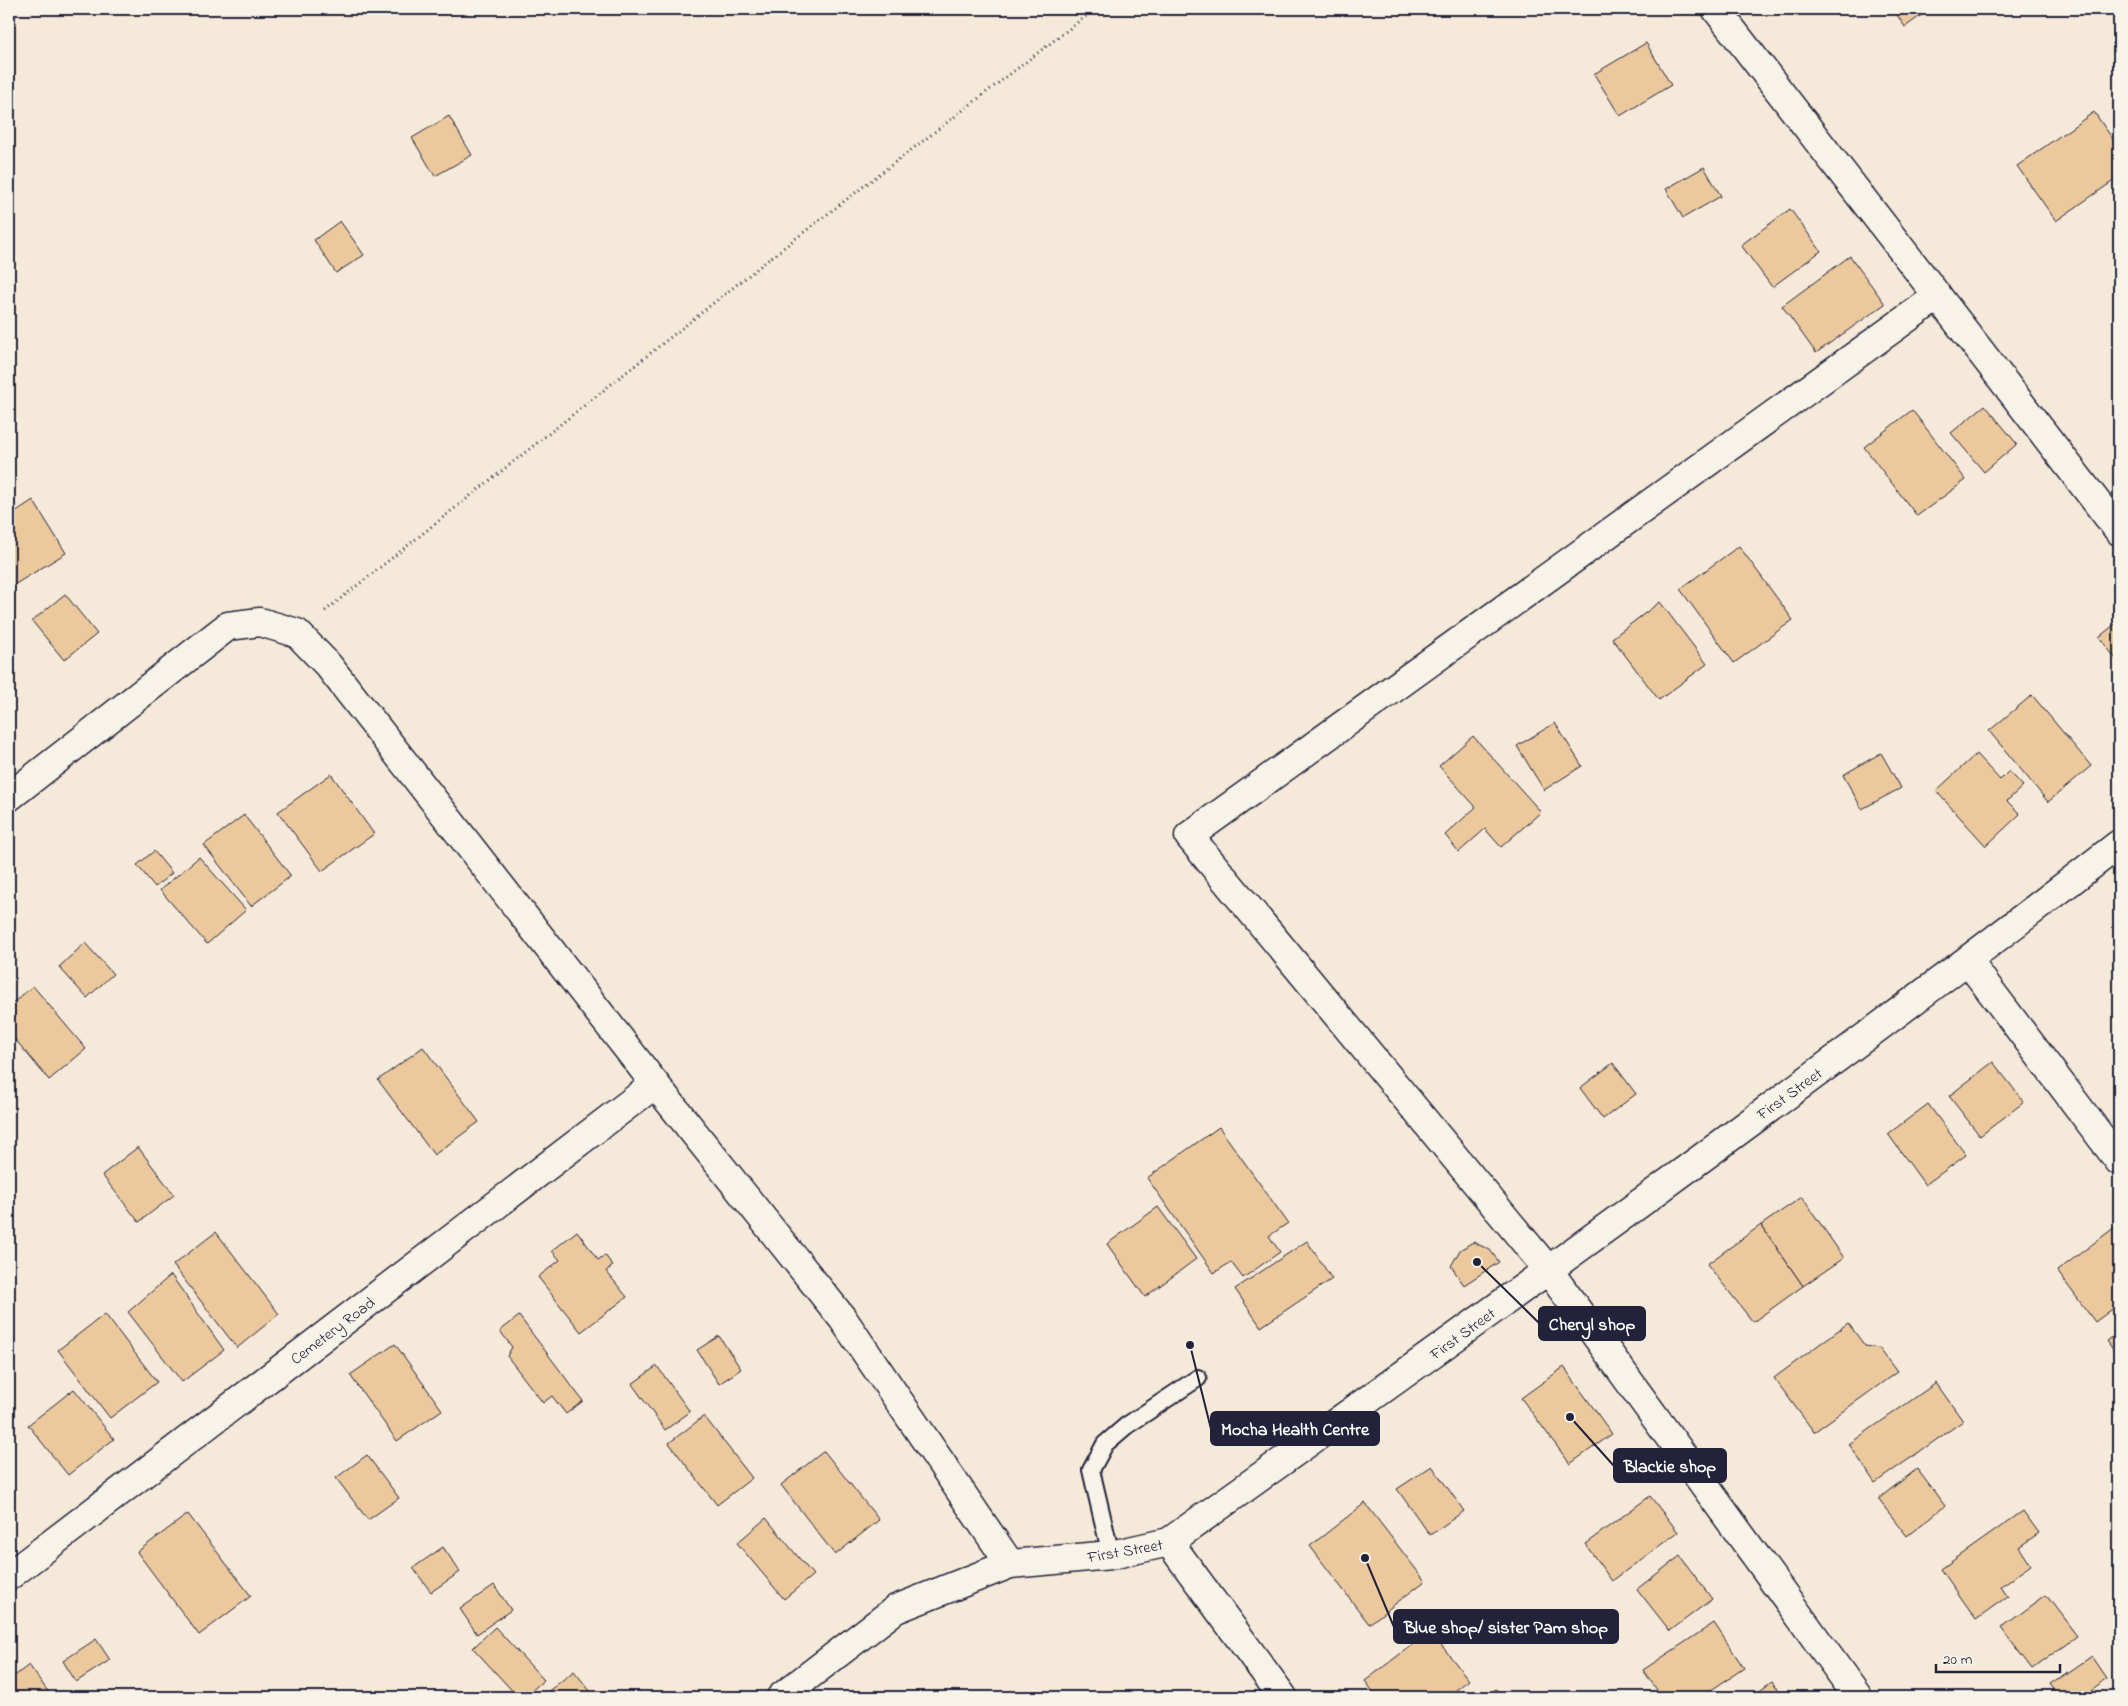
<svg xmlns="http://www.w3.org/2000/svg" width="2128" height="1706" viewBox="0 0 2128 1706" font-family="'Indie Flower',sans-serif">
<style>
.building{fill:#ecc89d;stroke:#22223b}
.lines{fill:none;stroke-linecap:round;stroke-linejoin:round}
.service-casing{stroke:#22223b;stroke-width:20}
.minor-casing{stroke:#22223b;stroke-width:31}
.path{stroke:#22223b;stroke-width:3;stroke-dasharray:1 4;stroke-linecap:butt}
.service{stroke:#f7f3e8;stroke-width:16}
.minor{stroke:#f7f3e8;stroke-width:28}
.labels{text-anchor:middle;stroke-width:4;stroke-linejoin:round;paint-order:stroke}
.street-label{font-size:16px;fill:#22223b;stroke:#f7f3e8}
.leader{fill:none;stroke:#22223b;stroke-width:2}
.callout-dot{fill:#22223b;stroke:#f7f3e8;stroke-width:2}
.callout{fill:#22223b;stroke:#22223b;stroke-width:2}
.callout-label{font-size:18px;text-anchor:middle;font-weight:bold;fill:#fff}
</style>
<rect width="100%" height="100%" fill="#f5ead9"/>
<filter id="ink" filterUnits="userSpaceOnUse"><feTurbulence type="fractalNoise" baseFrequency=".02" numOctaves="2"/><feDisplacementMap in="SourceGraphic" scale="10" xChannelSelector="R" yChannelSelector="G"/><feConvolveMatrix kernelMatrix="1 2 1 2 8 2 1 2 1" color-interpolation-filters="sRGB"/></filter>
<g filter="url(#ink)">
<g class="building">
<polygon points="1893,9 1930,9 1905,27"/>
<polygon points="1646,43 1671,85 1620,116 1594,74"/>
<polygon points="2094,112 2119,148 2119,177 2056,221 2017,166"/>
<polygon points="449,116 472,155 435,176 412,138"/>
<polygon points="1704,167 1721,196 1683,218 1666,189"/>
<polygon points="1790,209 1821,251 1772,287 1741,245"/>
<polygon points="340,221 364,255 336,273 314,240"/>
<polygon points="1850,256 1885,304 1816,353 1782,306"/>
<polygon points="1985,405 2017,444 1984,472 1951,433"/>
<polygon points="1912,410 1966,480 1917,516 1864,447"/>
<polygon points="33,500 66,553 9,588 9,516"/>
<polygon points="1739,546 1793,620 1734,663 1680,589"/>
<polygon points="65,594 97,634 64,660 32,621"/>
<polygon points="1660,602 1707,664 1659,700 1612,638"/>
<polygon points="2119,621 2119,663 2099,637"/>
<polygon points="2032,695 2091,766 2048,802 1989,731"/>
<polygon points="1555,723 1582,766 1544,790 1517,746"/>
<polygon points="1473,736 1541,812 1501,847 1485,829 1459,852 1445,835 1476,807 1439,766"/>
<polygon points="1881,753 1901,788 1862,809 1843,775"/>
<polygon points="1976,754 2000,780 2009,771 2023,786 2007,801 2020,814 1986,846 1936,791"/>
<polygon points="331,774 374,834 322,871 278,812"/>
<polygon points="244,815 291,876 251,906 204,845"/>
<polygon points="154,851 172,873 155,887 137,865"/>
<polygon points="199,857 246,910 207,944 160,890"/>
<polygon points="85,943 113,974 87,998 59,967"/>
<polygon points="33,986 86,1049 49,1080 9,1032 9,1006"/>
<polygon points="423,1047 479,1122 434,1155 378,1080"/>
<polygon points="1993,1062 2024,1102 1980,1136 1949,1096"/>
<polygon points="1613,1063 1636,1094 1603,1119 1580,1088"/>
<polygon points="1928,1104 1966,1155 1925,1185 1888,1134"/>
<polygon points="1219,1127 1288,1223 1269,1236 1280,1252 1243,1278 1231,1262 1214,1273 1147,1178"/>
<polygon points="138,1147 174,1195 139,1222 102,1175"/>
<polygon points="1802,1197 1844,1258 1803,1286 1761,1225"/>
<polygon points="1158,1207 1196,1259 1145,1297 1107,1244"/>
<polygon points="2119,1224 2119,1304 2095,1322 2057,1271"/>
<polygon points="1761,1225 1803,1286 1753,1322 1707,1264"/>
<polygon points="577,1231 598,1260 605,1255 613,1266 606,1271 627,1297 581,1332 538,1277 560,1260 552,1251"/>
<polygon points="216,1232 279,1314 237,1348 173,1265"/>
<polygon points="1307,1241 1332,1279 1261,1327 1235,1289"/>
<polygon points="1473,1242 1490,1250 1499,1262 1464,1285 1451,1266 1460,1250"/>
<polygon points="171,1275 224,1350 182,1382 128,1312"/>
<polygon points="105,1314 157,1382 110,1418 58,1350"/>
<polygon points="519,1316 583,1401 566,1414 552,1396 543,1403 507,1356 512,1347 500,1331"/>
<polygon points="1848,1323 1865,1346 1879,1348 1897,1372 1814,1432 1774,1378"/>
<polygon points="2119,1332 2119,1358 2107,1341"/>
<polygon points="719,1336 741,1369 719,1384 697,1350"/>
<polygon points="395,1344 442,1410 397,1441 350,1375"/>
<polygon points="657,1366 690,1412 665,1430 632,1384"/>
<polygon points="1564,1367 1612,1434 1570,1464 1521,1398"/>
<polygon points="1936,1383 1963,1421 1875,1483 1849,1444"/>
<polygon points="74,1389 114,1439 68,1475 28,1425"/>
<polygon points="704,1416 752,1478 717,1505 669,1443"/>
<polygon points="824,1451 879,1520 835,1555 781,1485"/>
<polygon points="367,1455 399,1498 368,1520 336,1478"/>
<polygon points="1432,1466 1464,1511 1430,1535 1397,1489"/>
<polygon points="1917,1469 1945,1506 1907,1536 1878,1499"/>
<polygon points="1650,1496 1678,1532 1612,1581 1585,1544"/>
<polygon points="1365,1503 1425,1581 1369,1624 1310,1546"/>
<polygon points="2023,1511 2039,1533 2019,1547 2031,1565 2001,1586 2008,1596 1976,1619 1941,1569"/>
<polygon points="188,1514 251,1596 199,1635 137,1552"/>
<polygon points="766,1518 813,1575 784,1599 737,1543"/>
<polygon points="443,1547 460,1572 431,1592 413,1568"/>
<polygon points="1680,1556 1712,1599 1670,1631 1637,1589"/>
<polygon points="494,1585 511,1610 477,1634 460,1609"/>
<polygon points="2046,1595 2077,1636 2032,1669 2001,1628"/>
<polygon points="1714,1623 1744,1668 1701,1697 1662,1697 1643,1670"/>
<polygon points="495,1627 544,1680 524,1697 518,1697 473,1648"/>
<polygon points="1430,1631 1469,1680 1447,1697 1377,1697 1365,1681"/>
<polygon points="96,1639 110,1660 76,1682 63,1661"/>
<polygon points="2092,1656 2107,1678 2080,1697 2059,1697 2050,1685"/>
<polygon points="29,1665 52,1697 9,1697 9,1680"/>
<polygon points="574,1671 595,1697 541,1697"/>
<polygon points="1772,1682 1783,1697 1751,1697"/>
<polygon points="1496,1689 1502,1697 1484,1697"/>
</g>
<g class="lines">
<g class="service-casing">
<polyline id="service" points="1111,1555 1091,1470 1105,1444 1126,1426 1198,1378"/>
</g>
<g class="minor-casing">
<g id="minor">
<polyline points="1716,9 2119,531"/>
<polyline points="9,797 228,626 260,622 297,633 328,665 655,1084 843,1319 1010,1564"/>
<polyline points="1968,961 2119,1161"/>
<polyline points="1169,1542 1283,1697"/>
<polyline points="9,1576 655,1084"/>
<path d="M781,1697L896,1609L1010,1564L1111,1555L1169,1542C1489,1314 1808,1085 2119,844"/>
<polyline points="1858,1697 1549,1271 1189,836 1938,296"/>
</g>
</g>
<polyline class="path" points="325,611 778,252 1095,9"/>
<use href="#service" class="service"/>
<use href="#minor" class="minor"/>
</g>
</g>
<g class="labels">
<g class="street-label">
<text transform="translate(1789 1093) rotate(-36)" y="6">First Street</text>
<text transform="translate(332 1330) rotate(-37)" y="6">Cemetery Road</text>
<text transform="translate(1462 1333) rotate(-36)" y="6">First Street</text>
<text transform="translate(1125 1550) rotate(-10)" y="6">First Street</text>
</g>
</g>
<path class="leader" d="M1477 1262L1539 1323M1190 1345L1211 1429M1570 1417L1614 1466M1365 1558L1394 1627"/>
<g class="callout-dot">
<circle cx="1477" cy="1262" r="5"/>
<circle cx="1190" cy="1345" r="5"/>
<circle cx="1570" cy="1417" r="5"/>
<circle cx="1365" cy="1558" r="5"/>
</g>
<g class="callout">
<rect x="1539" y="1307" width="106" height="33" rx="5"/>
<rect x="1211" y="1412" width="168" height="33" rx="5"/>
<rect x="1614" y="1449" width="112" height="33" rx="5"/>
<rect x="1394" y="1610" width="224" height="33" rx="5"/>
</g>
<g class="callout-label">
<text x="1592" y="1330">Cheryl shop</text>
<text x="1295" y="1435">Mocha Health Centre</text>
<text x="1670" y="1472">Blackie shop</text>
<text x="1506" y="1633">Blue shop/ sister Pam shop</text>
</g>
<rect width="2128" height="1706" fill="none" stroke="#f7f3e8" stroke-width="30"/>
<rect x="15" y="15" width="2098" height="1676" fill="none" stroke="#22223b" stroke-width="2" filter="url(#ink)"/>
<path d="M1936 1664v8h124v-8" fill="none" stroke="#22223b" stroke-width="2.5"/>
<text x="1943" y="1664" font-size="15" fill="#22223b" stroke="#f7f3e8" stroke-width="4" paint-order="stroke">20 m</text>
</svg>
